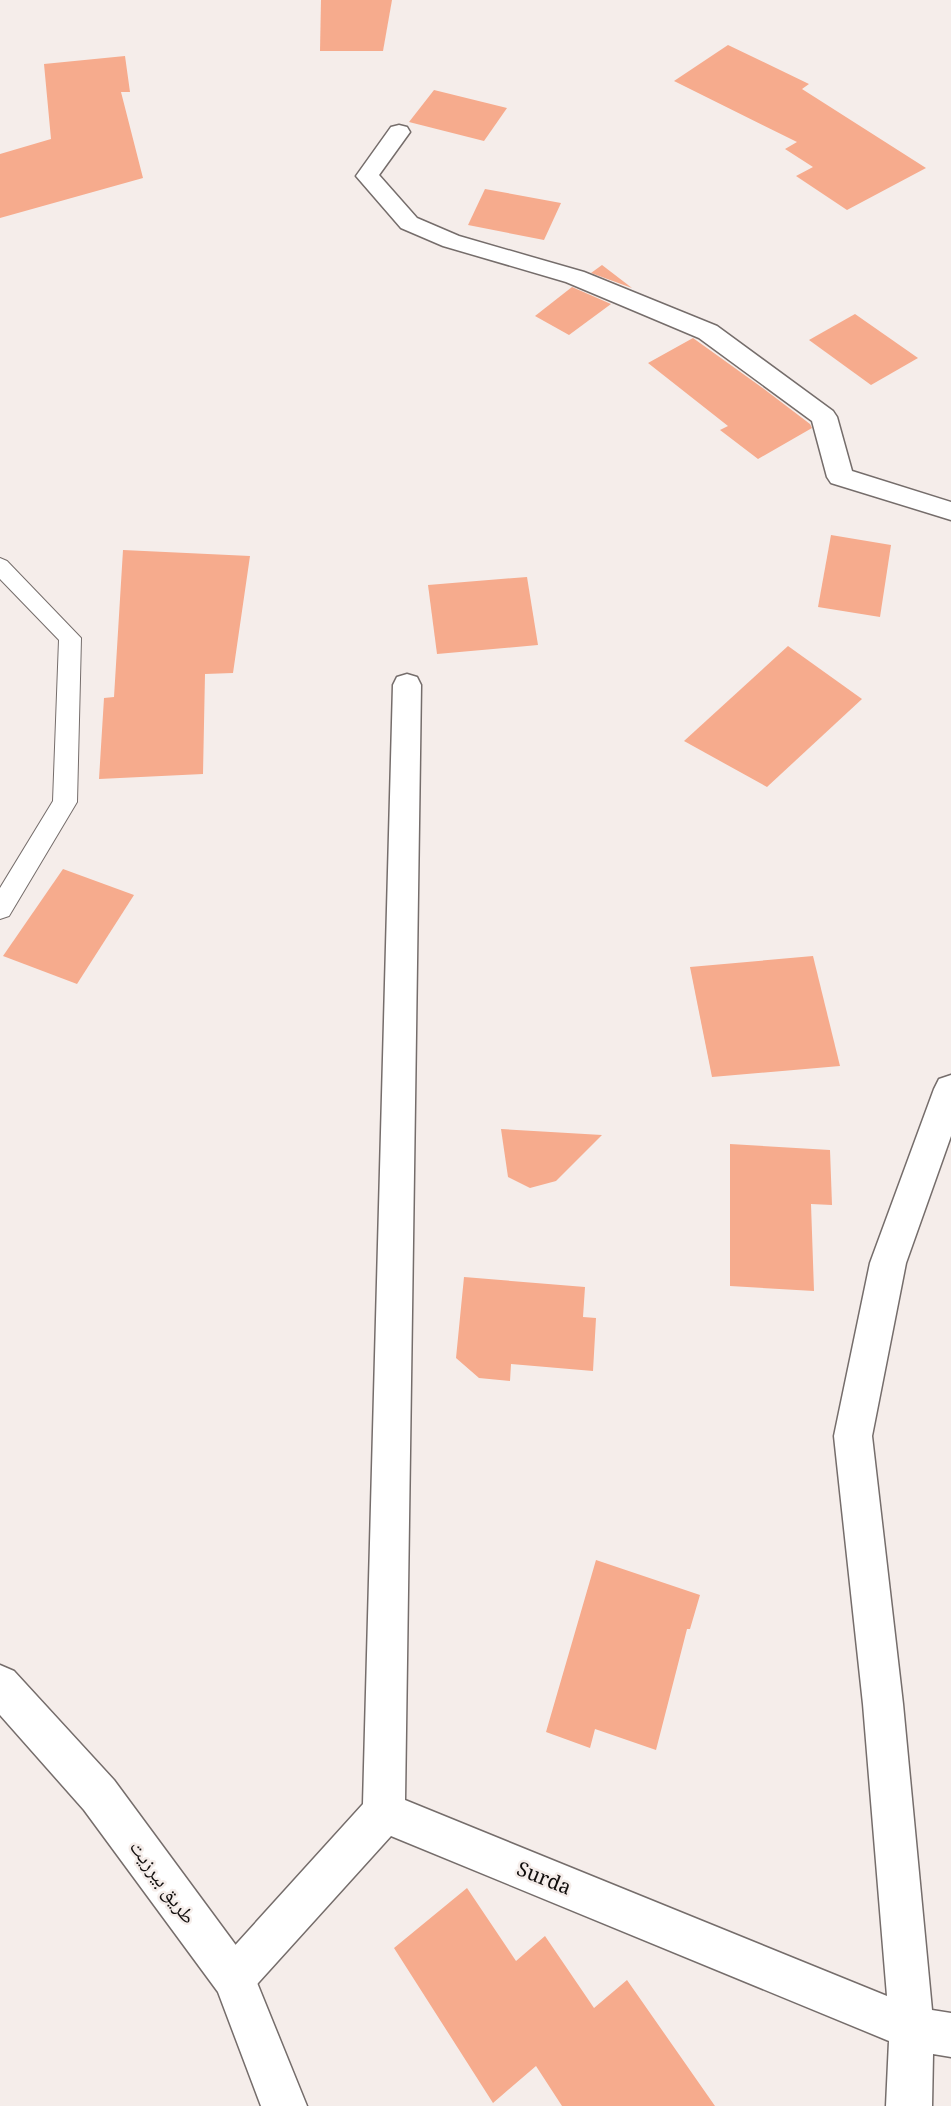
<svg xmlns="http://www.w3.org/2000/svg" width="951" height="2106" viewBox="0 0 951 2106" font-family="Georgia,'Noto Naskh Arabic',serif">
<style>
.building{fill:#f6ab8d}
.lines{fill:none;stroke-linecap:round;stroke-linejoin:round}
.service-casing{stroke:#756d6b;stroke-width:2}
.minor-casing{stroke:#756d6b;stroke-width:3}
.secondary-casing{stroke:#756d6b;stroke-width:3}
.service{fill:#fff;fill-rule:evenodd}
.minor{fill:#fff;fill-rule:evenodd}
.secondary{fill:#fff;fill-rule:evenodd}
.labels{text-anchor:middle;stroke-width:5;stroke-linejoin:round;paint-order:stroke}
.near-street-label{font-size:20px;fill:#110e0d;stroke:#f5edea}
</style>
<rect width="100%" height="100%" fill="#f5edea"/>
<g class="building">
<polygon points="321,0 392,0 383,51 320,51"/>
<polygon points="728,45 809,84 802,89 926,168 847,210 796,176 813,167 785,149 797,142 674,81"/>
<polygon points="125,56 130,92 121,92 143,178 0,218 0,154 51,139 44,64"/>
<polygon points="434,90 507,108 484,141 409,122"/>
<polygon points="485,189 561,203 544,240 468,225"/>
<polygon points="602,265 632,288 591,273"/>
<polygon points="572,287 611,304 569,335 535,316"/>
<polygon points="855,314 918,358 871,385 809,340"/>
<polygon points="693,338 764,389 810,424 812,428 758,459 720,430 728,426 648,363"/>
<polygon points="831,535 891,545 880,617 818,607"/>
<polygon points="123,550 250,556 233,673 205,674 203,774 99,779 104,698 114,697"/>
<polygon points="527,577 538,645 437,654 428,585"/>
<polygon points="788,646 862,699 767,787 684,741"/>
<polygon points="63,869 134,895 77,984 3,956"/>
<polygon points="813,956 840,1066 712,1077 690,967"/>
<polygon points="501,1129 602,1135 556,1181 530,1188 508,1177"/>
<polygon points="730,1144 830,1150 832,1205 811,1204 814,1291 730,1286"/>
<polygon points="464,1277 585,1287 583,1317 596,1318 593,1371 511,1364 510,1381 479,1378 456,1358"/>
<polygon points="596,1560 700,1595 690,1629 687,1629 656,1750 595,1729 590,1748 546,1732"/>
<polygon points="467,1888 516,1961 545,1936 594,2008 627,1980 715,2106 562,2106 536,2066 493,2103 394,1948"/>
</g>
<g class="lines">
<g class="service-casing">
<polygon id="service" points="0,558 7,561 81,638 77,802 9,916 0,919 0,888 53,801 59,640 0,579"/>
</g>
<g class="minor-casing">
<g id="minor">
<polygon points="399,125 407,127 410,132 379,175 417,218 459,236 584,272 717,326 833,411 837,417 852,471 951,502 951,520 831,483 827,477 812,421 699,338 566,282 443,246 401,228 356,176 391,127"/>
<polygon points="407,674 417,677 421,685 405,1800 887,1996 863,1704 834,1436 870,1263 934,1089 939,1079 951,1075 951,1136 906,1263 872,1436 903,1704 932,2010 951,2013 951,2057 933,2054 932,2106 886,2106 889,2041 391,1836 249,1993 234,2000 219,1993 212,1978 219,1963 363,1804 393,685 397,677"/>
</g>
</g>
<g class="secondary-casing">
<polygon id="secondary" points="0,1665 14,1671 114,1780 249,1963 307,2106 261,2106 218,1992 84,1810 0,1715"/>
</g>
<use href="#service" class="service"/>
<use href="#minor" class="minor"/>
<use href="#secondary" class="secondary"/>
</g>
<g class="labels">
<g class="near-street-label">
<text transform="translate(544 1878) rotate(22)" y="7">Surda</text>
<text transform="translate(163 1882) rotate(54)" y="7">طريق بيرزيت</text>
</g>
</g>
</svg>
